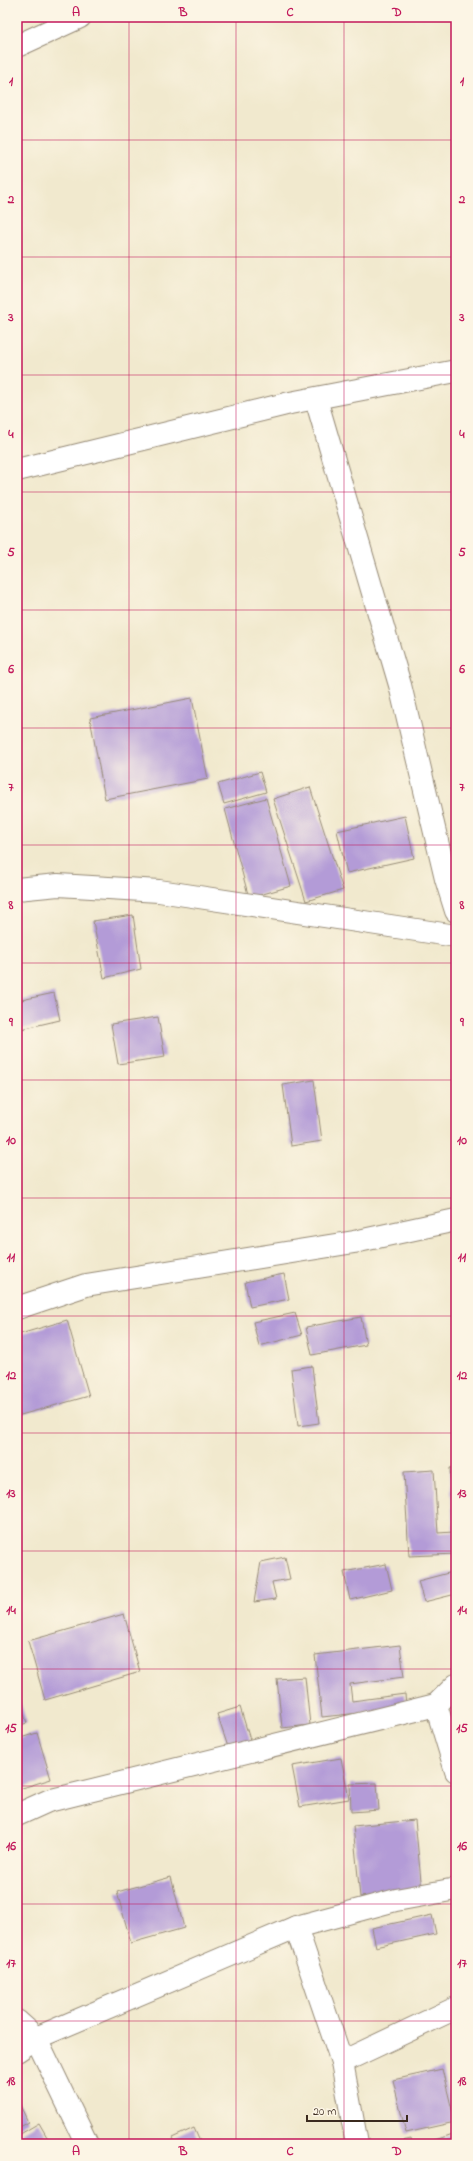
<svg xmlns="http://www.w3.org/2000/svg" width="473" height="2161" font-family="'Indie Flower',sans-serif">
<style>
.building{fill:#b39bd7}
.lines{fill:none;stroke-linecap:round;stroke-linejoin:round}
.street-casing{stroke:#968a76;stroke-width:24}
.street{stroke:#fff;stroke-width:22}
.grid{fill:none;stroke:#c2185b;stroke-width:1;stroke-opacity:0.55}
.neatline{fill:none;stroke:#c2185b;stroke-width:1.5}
.grid-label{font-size:13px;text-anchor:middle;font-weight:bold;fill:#c2185b}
</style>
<rect width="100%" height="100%" fill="#fcf5e5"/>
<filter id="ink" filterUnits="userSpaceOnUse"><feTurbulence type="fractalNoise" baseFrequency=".025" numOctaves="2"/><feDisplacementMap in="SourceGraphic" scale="8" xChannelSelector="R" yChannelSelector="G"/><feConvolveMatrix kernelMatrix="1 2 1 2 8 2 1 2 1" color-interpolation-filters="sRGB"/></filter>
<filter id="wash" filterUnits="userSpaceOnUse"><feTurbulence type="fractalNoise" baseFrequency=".012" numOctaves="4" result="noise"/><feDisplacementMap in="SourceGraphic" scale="16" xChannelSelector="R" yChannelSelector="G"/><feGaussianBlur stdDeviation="0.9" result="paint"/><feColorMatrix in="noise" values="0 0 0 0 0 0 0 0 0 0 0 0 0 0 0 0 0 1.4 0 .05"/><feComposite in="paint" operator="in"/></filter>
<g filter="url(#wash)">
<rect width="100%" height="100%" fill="#f1e9ce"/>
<g id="blocks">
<g class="building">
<polygon points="192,698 208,779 105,799 90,718"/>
<polygon points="260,772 266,792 224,804 218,784"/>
<polygon points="310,787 343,890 306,901 273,799"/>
<polygon points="266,798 291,886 249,898 225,809"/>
<polygon points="405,816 414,858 347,873 337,831"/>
<polygon points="133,915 141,969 104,978 93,921"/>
<polygon points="54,993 60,1020 17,1030 17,1001"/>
<polygon points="158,1017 165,1057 118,1064 111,1024"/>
<polygon points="314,1080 322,1141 291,1146 283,1085"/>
<polygon points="284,1274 289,1299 250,1307 245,1282"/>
<polygon points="295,1313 302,1335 259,1346 253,1322"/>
<polygon points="361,1317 366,1345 312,1355 306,1327"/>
<polygon points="67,1320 89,1396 17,1416 17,1335"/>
<polygon points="312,1366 319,1423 298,1426 291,1369"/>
<polygon points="456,1467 456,1554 409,1556 404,1472 434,1470 438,1533 453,1532 450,1468"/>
<polygon points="285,1557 290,1579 272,1582 276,1599 254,1602 261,1562"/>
<polygon points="386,1564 392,1590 350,1600 344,1572"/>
<polygon points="456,1571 456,1594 424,1602 418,1581"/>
<polygon points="124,1614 140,1672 45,1700 28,1641"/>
<polygon points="400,1645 404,1677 350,1684 352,1701 405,1694 406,1708 322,1717 315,1655"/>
<polygon points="305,1677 310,1725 282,1728 277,1679"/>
<polygon points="17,1693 27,1723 17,1726"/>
<polygon points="240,1707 251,1743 229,1750 217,1714"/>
<polygon points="37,1733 51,1779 19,1789 17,1782 17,1739"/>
<polygon points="341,1758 349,1799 300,1807 292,1766"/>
<polygon points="377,1783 379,1810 351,1812 350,1784"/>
<polygon points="415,1820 422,1891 360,1897 353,1826"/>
<polygon points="171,1877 184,1928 131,1943 117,1892"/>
<polygon points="432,1915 436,1934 376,1947 372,1928"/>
<polygon points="442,2069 455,2122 406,2133 393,2080"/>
<polygon points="17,2099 28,2122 17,2128"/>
<polygon points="39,2123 51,2144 17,2144 17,2136"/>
<polygon points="194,2128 201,2144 175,2144 172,2138"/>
<polygon points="456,2133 456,2144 423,2144"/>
<polygon points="411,2139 412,2144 393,2144 393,2143"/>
</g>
</g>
</g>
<g filter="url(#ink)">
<use href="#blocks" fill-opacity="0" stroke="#968a76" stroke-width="1"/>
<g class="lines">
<defs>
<g id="street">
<polyline points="17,46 80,17"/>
<polyline points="316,399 400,685 446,879 456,911"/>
<polyline points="17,470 290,403 456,371"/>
<polyline points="17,889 58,885 159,891 456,936"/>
<polyline points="17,1308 86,1285 354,1242 456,1220"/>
<polyline points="436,1705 456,1771"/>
<polyline points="17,1815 48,1801 436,1705 456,1685"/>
<polyline points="296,1927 342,2062 357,2144"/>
<polyline points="17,2021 36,2038 87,2144"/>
<polyline points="17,2051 36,2038 296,1927 396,1900 456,1889"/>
<polyline points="342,2062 456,2008"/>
</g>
</defs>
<use href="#street" class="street-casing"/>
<use href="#street" class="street"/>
</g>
</g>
<path class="grid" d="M129 17V2144M236 17V2144M344 17V2144M17 140H456M17 257H456M17 375H456M17 492H456M17 610H456M17 728H456M17 845H456M17 963H456M17 1080H456M17 1198H456M17 1316H456M17 1433H456M17 1551H456M17 1669H456M17 1786H456M17 1904H456M17 2021H456"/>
<rect width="473" height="2161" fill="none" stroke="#fcf5e5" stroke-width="44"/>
<path d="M307 2115v6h100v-6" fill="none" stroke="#3b2a1e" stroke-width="2"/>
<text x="313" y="2115" font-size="12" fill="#3b2a1e" stroke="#fcf5e5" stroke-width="3" paint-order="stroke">20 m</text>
<rect x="22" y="22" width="429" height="2117" class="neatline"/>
<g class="grid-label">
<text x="76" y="16">A</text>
<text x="183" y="16">B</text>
<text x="290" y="16">C</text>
<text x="397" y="16">D</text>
<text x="11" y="85">1</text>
<text x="462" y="85">1</text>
<text x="11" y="203">2</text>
<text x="462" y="203">2</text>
<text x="11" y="321">3</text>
<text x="462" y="321">3</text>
<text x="11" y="438">4</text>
<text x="462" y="438">4</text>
<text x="11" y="556">5</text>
<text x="462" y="556">5</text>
<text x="11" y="673">6</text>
<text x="462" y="673">6</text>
<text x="11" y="791">7</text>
<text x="462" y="791">7</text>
<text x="11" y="909">8</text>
<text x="462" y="909">8</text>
<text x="11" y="1026">9</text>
<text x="462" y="1026">9</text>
<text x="11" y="1144">10</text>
<text x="462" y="1144">10</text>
<text x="11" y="1261">11</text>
<text x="462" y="1261">11</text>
<text x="11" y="1379">12</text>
<text x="462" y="1379">12</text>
<text x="11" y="1497">13</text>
<text x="462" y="1497">13</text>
<text x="11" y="1614">14</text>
<text x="462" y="1614">14</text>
<text x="11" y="1732">15</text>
<text x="462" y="1732">15</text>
<text x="11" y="1850">16</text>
<text x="462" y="1850">16</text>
<text x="11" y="1967">17</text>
<text x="462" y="1967">17</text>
<text x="11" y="2085">18</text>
<text x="462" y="2085">18</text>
<text x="76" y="2155">A</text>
<text x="183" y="2155">B</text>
<text x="290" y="2155">C</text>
<text x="397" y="2155">D</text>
</g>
</svg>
